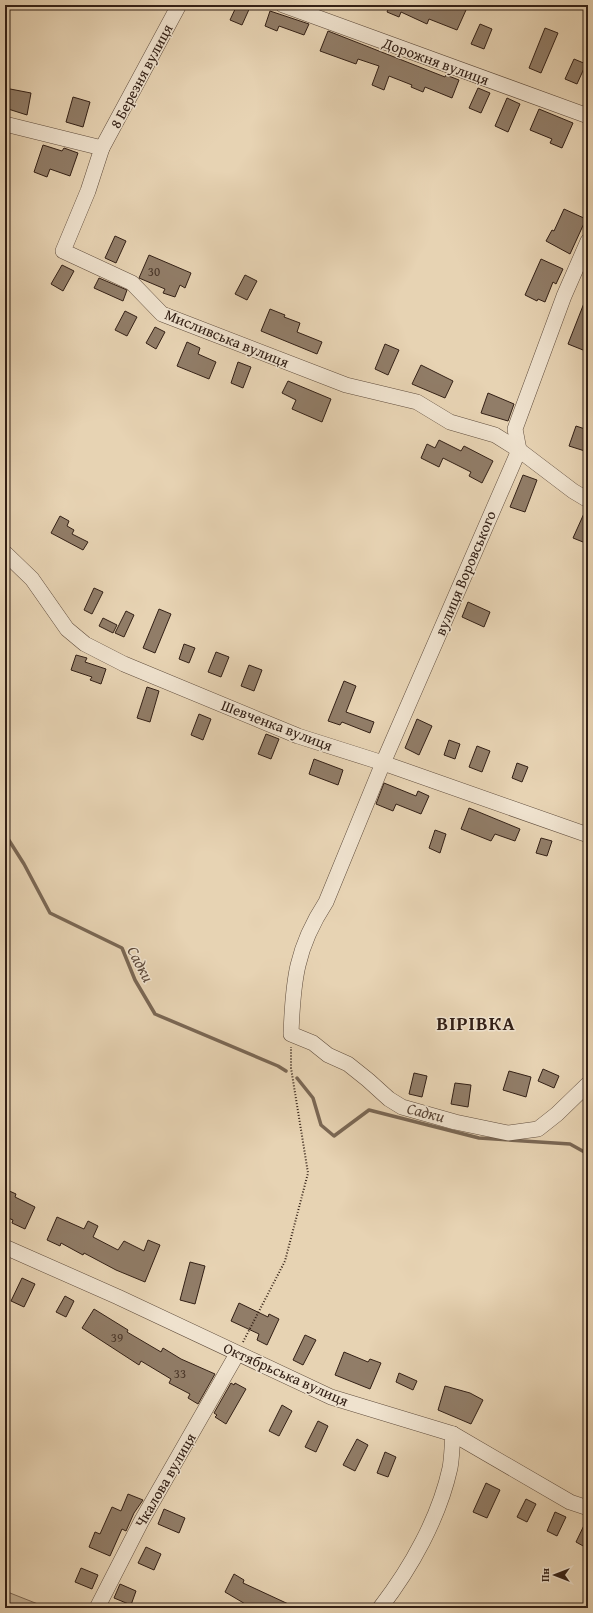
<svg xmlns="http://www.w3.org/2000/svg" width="593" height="1613" font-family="'Gentium Book Plus',serif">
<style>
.green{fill:#c8b598;stroke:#7e6a57}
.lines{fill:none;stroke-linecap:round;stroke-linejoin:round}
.stream{stroke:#7a6754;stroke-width:3.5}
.building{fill:#917d68;stroke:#332016}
.minor-casing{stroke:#604d3d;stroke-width:16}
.path{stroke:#332016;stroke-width:2;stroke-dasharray:1 2;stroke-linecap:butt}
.minor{stroke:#efe2ce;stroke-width:15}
.labels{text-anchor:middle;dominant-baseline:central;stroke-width:3;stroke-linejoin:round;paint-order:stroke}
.number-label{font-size:13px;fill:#4a372a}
.street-label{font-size:15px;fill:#332016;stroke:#efe2ce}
.water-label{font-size:16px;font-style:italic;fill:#5d493a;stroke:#efe2ce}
.district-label{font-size:19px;font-weight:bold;letter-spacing:1px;fill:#332016;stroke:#efe2ce}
</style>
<rect width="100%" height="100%" fill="#e7d3b3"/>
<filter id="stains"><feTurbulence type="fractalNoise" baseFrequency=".005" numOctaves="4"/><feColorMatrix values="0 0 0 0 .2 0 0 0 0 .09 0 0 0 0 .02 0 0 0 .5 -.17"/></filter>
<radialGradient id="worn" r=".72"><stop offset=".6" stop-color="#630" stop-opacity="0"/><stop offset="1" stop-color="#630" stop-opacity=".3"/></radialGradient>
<polygon class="green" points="5,1591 48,1608 5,1608"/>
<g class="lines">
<g class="stream">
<polyline points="5,834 24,864 50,913 122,948 135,980 155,1014 278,1066 286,1071"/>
<polyline points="297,1078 313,1098 321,1125 334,1136 369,1110 479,1138 570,1144 588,1154"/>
</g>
</g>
<g class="building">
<polygon points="237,5 251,5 242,25 230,20"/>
<polygon points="384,5 454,5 466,10 457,30 429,19 427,24 401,12 399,17 387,12 389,7"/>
<polygon points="270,11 309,24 304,35 279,26 277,31 265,26"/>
<polygon points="480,24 492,29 484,49 471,44"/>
<polygon points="545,28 558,33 541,73 529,68"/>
<polygon points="328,31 445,77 446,75 459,80 452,98 425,87 423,92 411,87 412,85 389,76 384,90 372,85 379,66 358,59 356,64 320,51"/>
<polygon points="574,59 586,64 577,84 565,79"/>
<polygon points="5,88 31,93 27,115 5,108"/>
<polygon points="478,88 490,93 481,113 469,108"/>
<polygon points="73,97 90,102 83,127 66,122"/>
<polygon points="507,98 520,104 508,132 495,126"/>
<polygon points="539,109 573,123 562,148 550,143 552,139 530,130"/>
<polygon points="43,145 62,151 64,148 78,153 70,176 50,169 47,177 34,172"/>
<polygon points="564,209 586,219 570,254 546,241 552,230 554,231"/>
<polygon points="115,236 126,241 116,263 105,258"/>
<polygon points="149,255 191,273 185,288 180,285 175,297 163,293 165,289 139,278"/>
<polygon points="541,259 563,269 556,284 553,282 545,302 538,299 537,301 525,295"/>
<polygon points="62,265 74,271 63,291 51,284"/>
<polygon points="245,275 257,281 247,300 235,294"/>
<polygon points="99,278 127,290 123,301 94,288"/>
<polygon points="588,293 588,352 568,344"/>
<polygon points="270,309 285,315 284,317 300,323 297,332 322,342 317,354 261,331"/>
<polygon points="125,311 137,317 127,336 115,330"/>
<polygon points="155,327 165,332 156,349 146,343"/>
<polygon points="187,342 200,348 198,354 216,362 209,379 177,366"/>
<polygon points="385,344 399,350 388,375 375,369"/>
<polygon points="238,362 251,367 243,388 231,383"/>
<polygon points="421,365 453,381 445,398 412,384"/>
<polygon points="288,381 331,399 322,422 292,409 296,400 282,393"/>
<polygon points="488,393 514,404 508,421 481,413"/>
<polygon points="576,426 588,430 588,452 569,446"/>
<polygon points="439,440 461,451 464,446 493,461 482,483 469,476 471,472 443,458 439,467 421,458 427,444 435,448"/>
<polygon points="523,475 537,480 525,512 510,507"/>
<polygon points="586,509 588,509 588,544 573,538"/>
<polygon points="60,516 69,521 67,526 74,530 72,534 88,542 83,550 51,533"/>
<polygon points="94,588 103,592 92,614 84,610"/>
<polygon points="468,602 490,612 484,627 462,617"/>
<polygon points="159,609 171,614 155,653 143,648"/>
<polygon points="126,611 134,615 124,637 115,633"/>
<polygon points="103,618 117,625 113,633 99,626"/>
<polygon points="184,644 195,648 189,663 179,659"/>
<polygon points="216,652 229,657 221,677 208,672"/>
<polygon points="76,655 87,658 85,662 106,669 101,684 90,680 92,677 71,670"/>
<polygon points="249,665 262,670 254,691 241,686"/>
<polygon points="344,681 356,686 346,712 374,722 370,733 342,722 340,725 328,721"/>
<polygon points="147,687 159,691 150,722 137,718"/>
<polygon points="199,714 211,719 203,740 191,735"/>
<polygon points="417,719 432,726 419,755 405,748"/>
<polygon points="266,734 279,739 271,759 258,754"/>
<polygon points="449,740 460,744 455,759 444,755"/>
<polygon points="477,746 490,751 482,772 469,767"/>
<polygon points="314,759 343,770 338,785 309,774"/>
<polygon points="517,763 528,767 522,782 512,778"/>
<polygon points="384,783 416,796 418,791 429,796 421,814 396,804 393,811 376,804"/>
<polygon points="469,808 520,829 515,841 495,834 491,841 461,829"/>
<polygon points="435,830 446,834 440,853 429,848"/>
<polygon points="541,838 552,841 547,856 536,853"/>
<polygon points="543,1069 559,1076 554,1088 538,1081"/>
<polygon points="509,1071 531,1077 526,1097 503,1090"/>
<polygon points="414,1073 427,1076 422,1097 409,1094"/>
<polygon points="455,1083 471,1085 468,1107 451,1104"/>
<polygon points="5,1189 16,1194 15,1197 35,1207 25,1229 12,1223 13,1220 6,1217 5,1218"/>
<polygon points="57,1217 84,1229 88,1221 98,1226 93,1237 118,1250 124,1241 144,1251 148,1240 160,1245 145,1282 116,1270 84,1253 83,1255 61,1243 60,1246 47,1240"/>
<polygon points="190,1262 205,1266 195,1304 180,1300"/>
<polygon points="22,1278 35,1284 24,1307 11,1301"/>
<polygon points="65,1296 74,1301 66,1317 56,1312"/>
<polygon points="239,1303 268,1317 269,1314 279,1319 267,1345 257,1340 259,1334 231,1321"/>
<polygon points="94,1309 128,1330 127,1332 161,1352 163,1348 181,1359 215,1374 198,1404 188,1398 190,1394 169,1383 171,1379 141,1361 139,1365 82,1328"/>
<polygon points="305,1335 316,1340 303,1365 293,1360"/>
<polygon points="344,1352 368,1362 370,1359 381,1363 370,1389 335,1375"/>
<polygon points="399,1373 417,1381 413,1390 396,1382"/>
<polygon points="231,1383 234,1385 235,1383 246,1389 226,1424 215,1417 217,1415 214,1413"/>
<polygon points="445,1386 470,1393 483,1400 471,1424 438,1410"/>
<polygon points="282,1405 292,1411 279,1436 269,1431"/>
<polygon points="318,1421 328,1426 316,1452 305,1447"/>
<polygon points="357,1439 368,1445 355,1471 343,1465"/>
<polygon points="385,1452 396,1457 388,1477 377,1473"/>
<polygon points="486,1483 500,1490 487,1518 473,1512"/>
<polygon points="128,1494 143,1500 134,1513 126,1531 122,1529 110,1556 89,1547 95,1532 100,1534 112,1507 121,1511"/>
<polygon points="526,1499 536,1504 527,1522 517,1517"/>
<polygon points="164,1509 185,1518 179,1533 158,1524"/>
<polygon points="555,1512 566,1517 557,1536 547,1531"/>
<polygon points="588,1517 588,1542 585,1547 576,1542"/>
<polygon points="146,1547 161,1554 154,1570 138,1563"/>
<polygon points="81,1568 98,1575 92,1589 75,1582"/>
<polygon points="234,1574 244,1580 243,1583 297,1608 255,1608 247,1605 225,1592"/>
<polygon points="120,1584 136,1591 131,1605 114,1598"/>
</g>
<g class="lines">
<defs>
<g id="minor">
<polyline points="283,5 588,116"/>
<polyline points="5,124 102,148 88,191 63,251 132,283 162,314 346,385 417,402 450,422 495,435 519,450 573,491 588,500"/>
<polyline points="102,148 179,5"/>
<path d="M588 241 564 296 515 429 519 450 383 763 326 902C296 948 293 981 291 1034L313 1043 328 1055 348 1064 368 1080 389 1099 402 1107 455 1122 508 1133 538 1129 557 1114 588 1084"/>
<polyline points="5,553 32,579 67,629 85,644 124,664 298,736 383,763 588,835"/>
<polyline points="5,1247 118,1297 331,1397 453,1434 570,1502 588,1508"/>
<polyline points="97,1608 142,1520 237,1354"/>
<path d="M380 1608C411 1568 439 1518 450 1468 452 1457 452 1445 453 1434"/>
</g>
</defs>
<use href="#minor" class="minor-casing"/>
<polyline class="path" points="243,1342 285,1261 308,1173 291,1068 291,1047"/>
<use href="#minor" class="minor"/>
</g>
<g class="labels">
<g class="number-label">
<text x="154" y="271">30</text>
<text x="117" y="1337">39</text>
<text x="180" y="1373">33</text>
</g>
<g class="street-label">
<text transform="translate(436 61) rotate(20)">Дорожня вулиця</text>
<text transform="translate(141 76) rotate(-62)">8 Березня вулиця</text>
<text transform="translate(227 338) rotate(22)">Мисливська вулиця</text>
<text transform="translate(465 573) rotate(-67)">вулиця Воровського</text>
<text transform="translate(277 725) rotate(21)">Шевченка вулиця</text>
<text transform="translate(286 1374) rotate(24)">Октябрьська вулиця</text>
<text transform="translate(165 1480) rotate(-60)">Чкалова вулиця</text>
</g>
<g class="water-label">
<text transform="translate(141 964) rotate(62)">Садки</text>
<text transform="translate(426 1112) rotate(14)">Садки</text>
</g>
<g class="district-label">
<text x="476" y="1023">ВІРІВКА</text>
</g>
</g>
<rect width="593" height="1613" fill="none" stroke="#e7d3b3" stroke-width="20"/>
<rect x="6" y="6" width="581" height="1601" fill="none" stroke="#332016" stroke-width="2"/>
<rect x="10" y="10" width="573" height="1593" fill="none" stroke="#332016"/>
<g transform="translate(555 1575) rotate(270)" stroke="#efe2ce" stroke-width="3" paint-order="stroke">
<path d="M0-3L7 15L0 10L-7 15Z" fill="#332016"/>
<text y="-6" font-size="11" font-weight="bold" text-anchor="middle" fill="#332016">Пн</text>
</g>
<rect width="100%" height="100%" filter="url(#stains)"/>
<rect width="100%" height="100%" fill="url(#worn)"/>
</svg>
